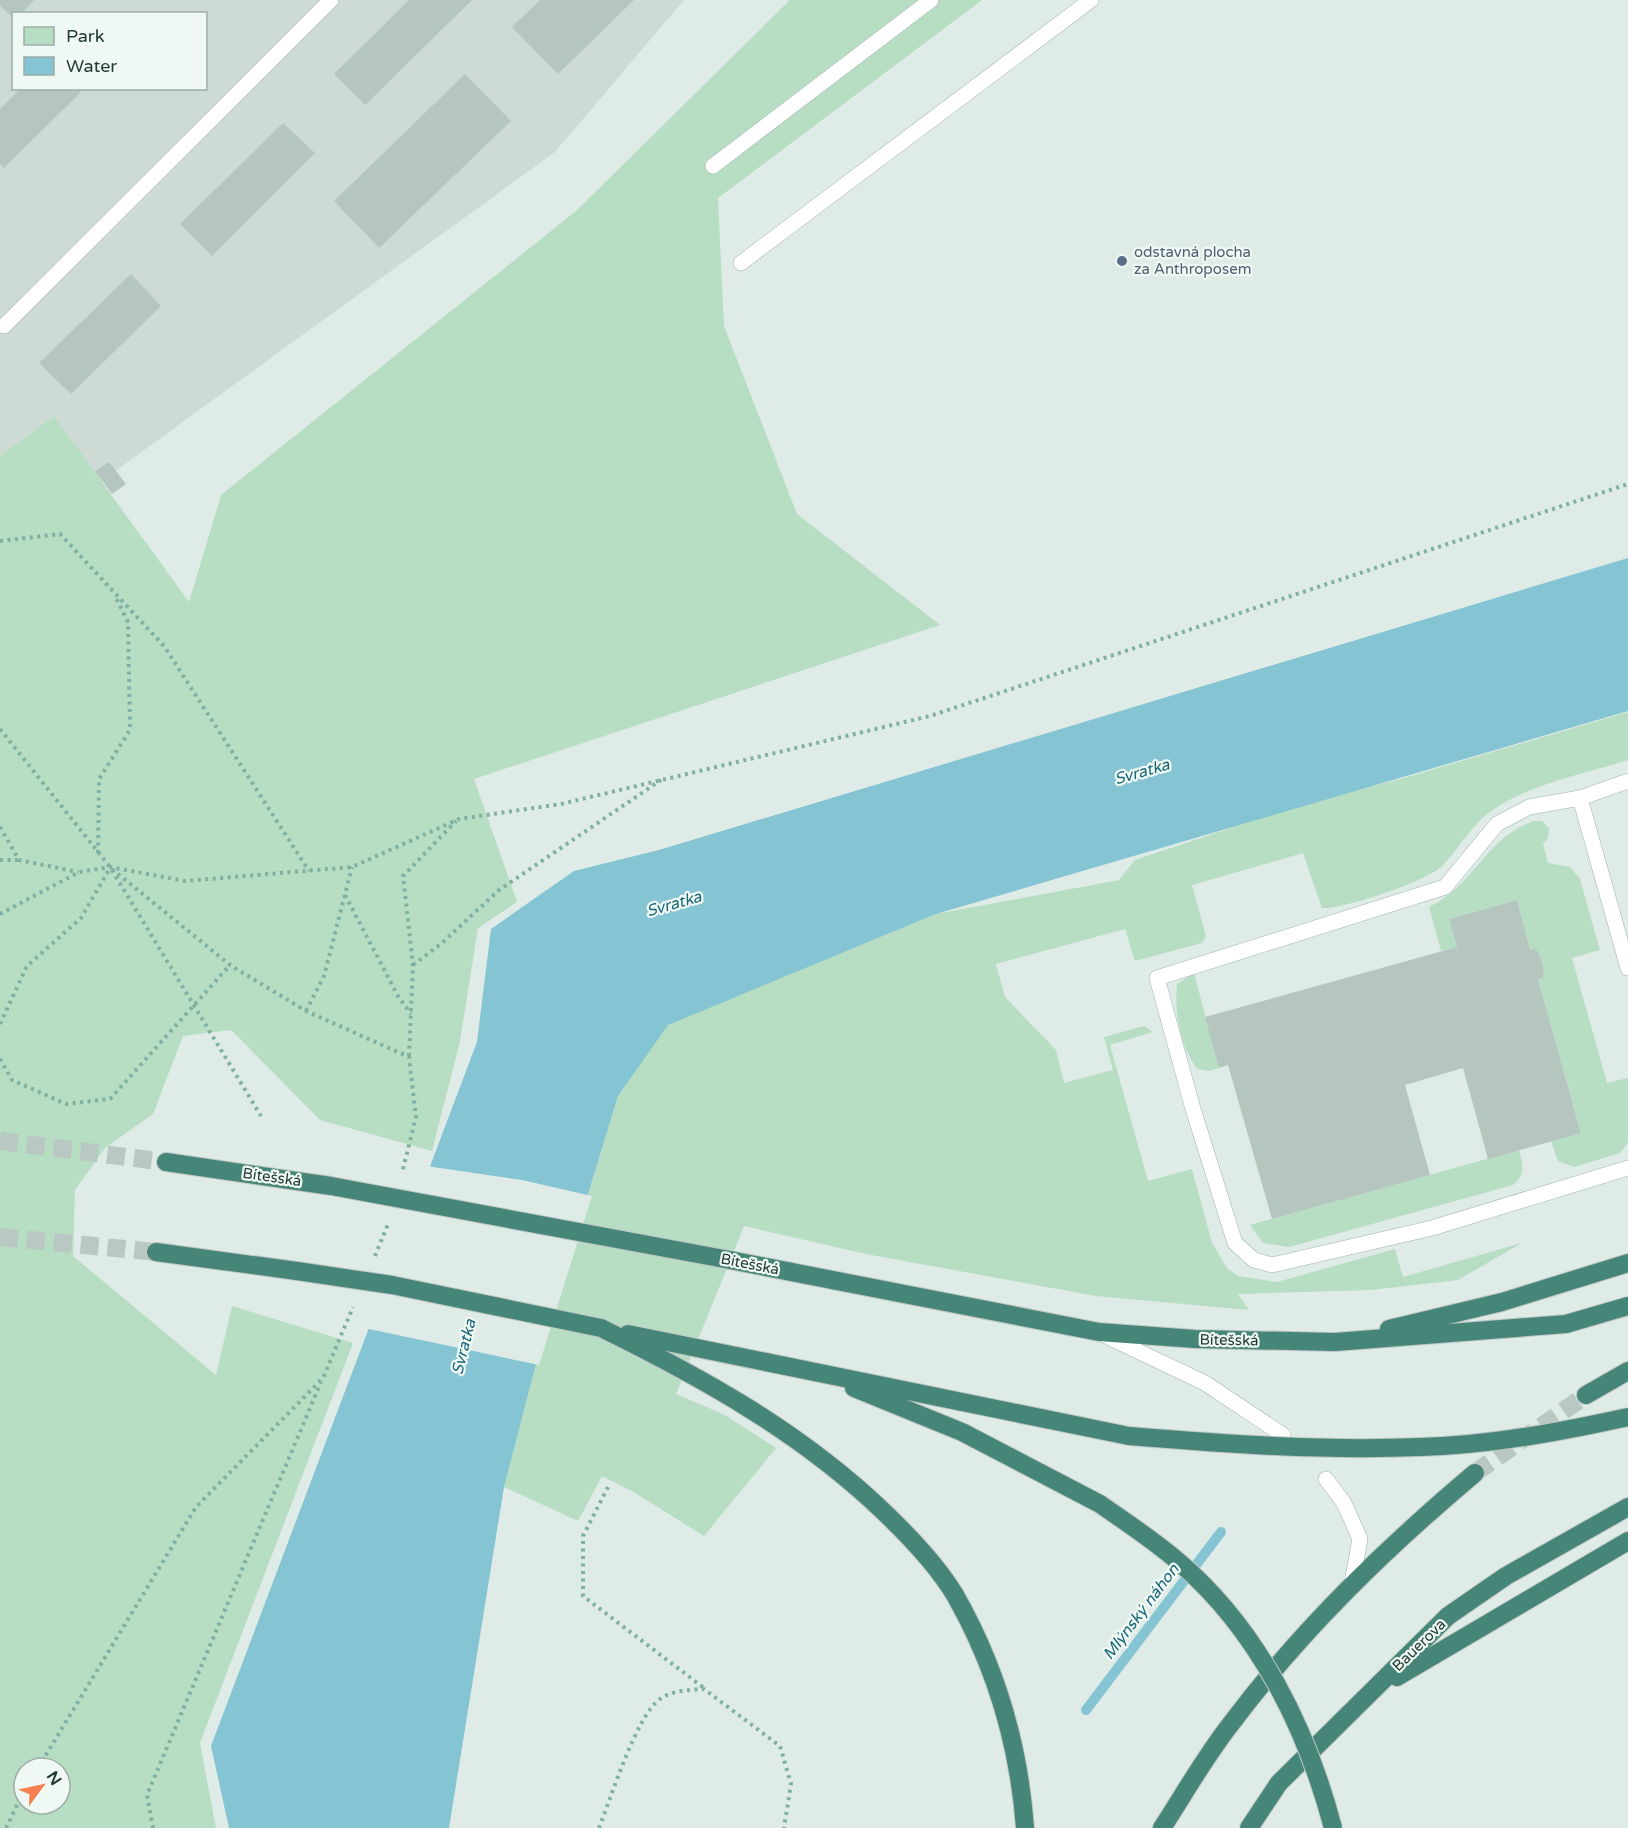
<svg xmlns="http://www.w3.org/2000/svg" width="1628" height="1828" font-family="'Varela Round',sans-serif">
<style>
.built{fill:#cedbd5;fill-rule:evenodd}
.green{fill:#b7ddc3;fill-rule:evenodd}
.water{fill:#85c4d3}
.pier{fill:#dfebe6}
.lines{fill:none;stroke-linecap:round;stroke-linejoin:round}
.stream{stroke:#85c4d3;stroke-width:10}
.building{fill:#b5c6bf}
.trunk-tunnel{stroke:#b9c8c3;stroke-width:18;stroke-dasharray:18 9;stroke-linecap:butt}
.service-casing{stroke:#a2b3ad;stroke-width:16}
.trunk-casing{stroke:#c1c8c6;stroke-width:20}
.path{stroke:#7fb0a2;stroke-width:4;stroke-dasharray:3 4.5;stroke-linecap:butt}
.service{stroke:#fff;stroke-width:15}
.trunk{stroke:#468679;stroke-width:18}
.trunk-bridge-casing{stroke:#c1c8c6;stroke-width:20;stroke-linecap:butt}
.trunk-bridge{stroke:#468679;stroke-width:18}
.service-dot{fill:#5c6f8a;stroke:#f0f8f4;stroke-width:2}
.labels{text-anchor:middle;dominant-baseline:central;stroke-width:4.5;stroke-linejoin:round;paint-order:stroke}
.service-label{font-size:15px;fill:#4e5e75;stroke:#f0f8f4;text-anchor:start}
.street-label{font-size:15px;fill:#203c35;stroke:#f0f8f4}
.water-label{font-size:16px;font-style:italic;fill:#186679;stroke:#f0f8f4}
</style>
<rect width="100%" height="100%" fill="#dfebe6"/>
<path class="built" d="M0 0H684L555 152 100 482 54 416 0 456ZM14 14H206V88H14Z"/>
<g class="green">
<path d="M790 0H982L718 198 724 326 797 514 940 625 474 779 517 902 478 928 460 1041 432 1151 320 1120 231 1030 183 1036 153 1114 105 1148 75 1190 73 1256 216 1375 232 1306 353 1343 200 1743 216 1828H0V456L54 416 189 602 221 495 576 211ZM24 1768H60V1804H24Z"/>
<path d="M1628 712V760C1584 774 1533 783 1494 809 1472 823 1460 848 1442 866 1428 881 1341 910 1322 908L1303 853 1192 885 1206 936 1202 943 1135 961 1125 929 996 964 1005 997 1056 1050 1064 1083 1113 1070 1104 1037 1144 1026 1153 1032 1110 1045 1148 1181 1192 1169 1212 1243 1227 1268 1238 1276 1277 1282 1395 1249 1403 1277 1522 1243 1458 1280 1371 1290 1238 1294 1249 1310 1096 1296 866 1254 744 1226 676 1394 725 1415 776 1448 704 1536 632 1491 602 1476 578 1521 504 1487 536 1364 618 1096 668 1024 936 914 1119 880 1135 860 1297 806 1404 778Z"/>
<path d="M1533 821H1542L1549 828 1548 838 1543 844 1548 863 1570 867 1580 879 1600 950 1572 958 1607 1083 1628 1078V1142L1620 1153 1574 1167 1558 1161 1551 1141 1581 1132 1538 979 1544 977 1543 964 1536 948 1530 950 1517 900 1449 919 1457 947 1441 951 1429 907C1476 884 1483 840 1533 821Z"/>
<path d="M1194 973 1219 1068 1209 1071 1197 1069C1180 1045 1174 1012 1177 984Z"/>
<path d="M1519 1150C1523 1165 1526 1174 1513 1185L1289 1247 1263 1243 1250 1225Z"/>
</g>
<polygon class="water" points="1628,558 1628,711 936,914 668,1025 618,1096 536,1364 504,1487 449,1828 229,1828 211,1746 477,1042 491,929 574,871 659,850"/>
<polygon class="pier" points="426,1166 522,1180 592,1196 539,1365 364,1328"/>
<g class="lines">
<polyline class="stream" points="1086,1710 1221,1532"/>
</g>
<g class="building">
<polygon points="0,0 34,0 21,14 14,14 14,18 0,6"/>
<polygon points="409,0 472,0 365,105 334,74"/>
<polygon points="540,0 634,0 558,74 512,27"/>
<polygon points="465,74 511,121 379,248 334,201"/>
<polygon points="21,88 77,88 81,92 4,168 0,164 0,109"/>
<polygon points="283,123 315,153 212,256 180,224"/>
<polygon points="131,274 161,306 71,394 39,363"/>
<polygon points="109,462 126,484 112,494 95,471"/>
<polygon points="1517,900 1530,950 1536,948 1543,964 1544,977 1538,979 1581,1133 1488,1159 1463,1068 1405,1085 1430,1175 1272,1219 1228,1065 1219,1068 1205,1017 1457,947 1449,919"/>
</g>
<g class="lines">
<g class="trunk-tunnel">
<polyline points="0,1141 166,1162"/>
<polyline points="0,1237 156,1252"/>
<polyline points="1475,1473 1586,1395"/>
</g>
<defs>
<g id="service">
<polyline points="713,166 931,0"/>
<polyline points="741,263 1091,0"/>
<polyline points="4,326 331,0"/>
<polyline points="1628,781 1580,798 1628,968"/>
<polyline points="1580,798 1529,807 1497,824 1445,887 1157,978 1193,1109 1235,1243 1254,1260 1272,1265 1432,1228 1628,1168"/>
<polyline points="1102,1334 1205,1383 1283,1435"/>
<polyline points="1326,1479 1344,1503 1360,1539 1352,1583"/>
</g>
<g id="trunk">
<polyline points="166,1162 331,1186"/>
<polyline points="156,1252 297,1271"/>
<polyline points="730,1260 1099,1332 1195,1339 1335,1342 1566,1324 1628,1306"/>
<path d="M601 1328C703 1378 802 1433 885 1513 910 1537 937 1565 955 1595 996 1667 1019 1746 1025 1828"/>
<polyline points="1389,1329 1502,1302 1628,1263"/>
<polyline points="628,1334 1129,1436"/>
<polyline points="854,1388 962,1432 1100,1504"/>
<polyline points="1586,1395 1628,1371"/>
<polyline points="1397,1677 1628,1541"/>
<path d="M1162 1828C1184 1794 1205 1757 1230 1725 1301 1630 1385 1549 1475 1473"/>
<polyline points="1249,1828 1279,1783 1448,1616 1506,1576 1628,1507"/>
</g>
</defs>
<use href="#service" class="service-casing"/>
<use href="#trunk" class="trunk-casing"/>
<g class="path">
<polyline points="0,541 60,534 164,646 309,871"/>
<polyline points="0,729 110,867 261,1116"/>
<polyline points="0,827 19,860 78,872"/>
<polyline points="98,853 99,779 130,730 128,622 115,596"/>
<polyline points="0,860 19,860"/>
<polyline points="112,869 230,965 306,1011 409,1057 416,1117 402,1173"/>
<polyline points="345,895 398,996 411,1014"/>
<polyline points="0,914 79,872 110,867 185,881 352,867 459,819 561,804 930,716 1628,484"/>
<polyline points="413,965 442,943 499,890 661,780"/>
<polyline points="306,1011 324,976 352,867"/>
<polyline points="0,1024 27,966 81,918 110,868"/>
<polyline points="409,1056 413,965 403,876 456,821"/>
<polyline points="0,1059 12,1080 66,1104 110,1099 230,965"/>
<polyline points="375,1256 388,1224"/>
<polyline points="608,1487 583,1536 583,1596 704,1688"/>
<polyline points="38,1768 196,1507 323,1378 353,1307"/>
<polyline points="6,1828 24,1791"/>
<polyline points="153,1828 147,1795 321,1382"/>
<path d="M599 1828C611 1798 636 1716 660 1699 672 1690 690 1690 704 1689L780 1746 791 1784 784 1828"/>
</g>
<use href="#service" class="service"/>
<use href="#trunk" class="trunk"/>
<defs>
<g id="trunk-bridge">
<polyline points="331,1186 730,1260"/>
<polyline points="297,1271 392,1285 601,1328"/>
<path d="M1129 1436C1226 1444 1323 1451 1420 1447 1490 1445 1560 1432 1628 1417"/>
<path d="M1100 1504C1127 1523 1155 1541 1180 1563 1259 1631 1307 1729 1333 1828"/>
</g>
</defs>
<use href="#trunk-bridge" class="trunk-bridge-casing"/>
<use href="#trunk-bridge" class="trunk-bridge"/>
</g>
<circle class="service-dot" cx="1122" cy="261" r="6"/>
<g class="labels">
<g class="service-label">
<text x="1134" y="252">odstavná plocha<tspan x="1134" dy="17">za Anthroposem</tspan></text>
</g>
<g class="street-label">
<text transform="translate(272 1177) rotate(8)">Bítešská</text>
<text transform="translate(750 1264) rotate(11)">Bítešská</text>
<text transform="translate(1229 1340) rotate(1)">Bítešská</text>
<text transform="translate(1419 1645) rotate(-44)">Bauerova</text>
</g>
<g class="water-label">
<text transform="translate(1142 772) rotate(-16)">Svratka</text>
<text transform="translate(674 904) rotate(-16)">Svratka</text>
<text transform="translate(464 1347) rotate(-76)">Svratka</text>
<text transform="translate(1141 1612) rotate(-53)">Mlýnský náhon</text>
</g>
</g>
<rect x="12" y="12" width="195" height="78" fill="#f0f8f4" stroke="#9dada8" stroke-width="1.5"/>
<rect x="24" y="27" width="30" height="18" fill="#b7ddc3" stroke="#9dada8" stroke-width="1.5"/>
<text x="66" y="42" font-size="18" fill="#203c35">Park</text>
<rect x="24" y="57" width="30" height="18" fill="#85c4d3" stroke="#9dada8" stroke-width="1.5"/>
<text x="66" y="72" font-size="18" fill="#203c35">Water</text>
<g transform="translate(42 1786) rotate(57)"><circle r="28" fill="#f0f8f4" stroke="#9dada8" stroke-width="1.5"/>
<path d="M0-4.5L10 22L0 15L-10 22Z" fill="#f78052"/>
<text y="-9" font-size="16" font-weight="bold" text-anchor="middle" fill="#203c35">N</text>
</g>
</svg>
